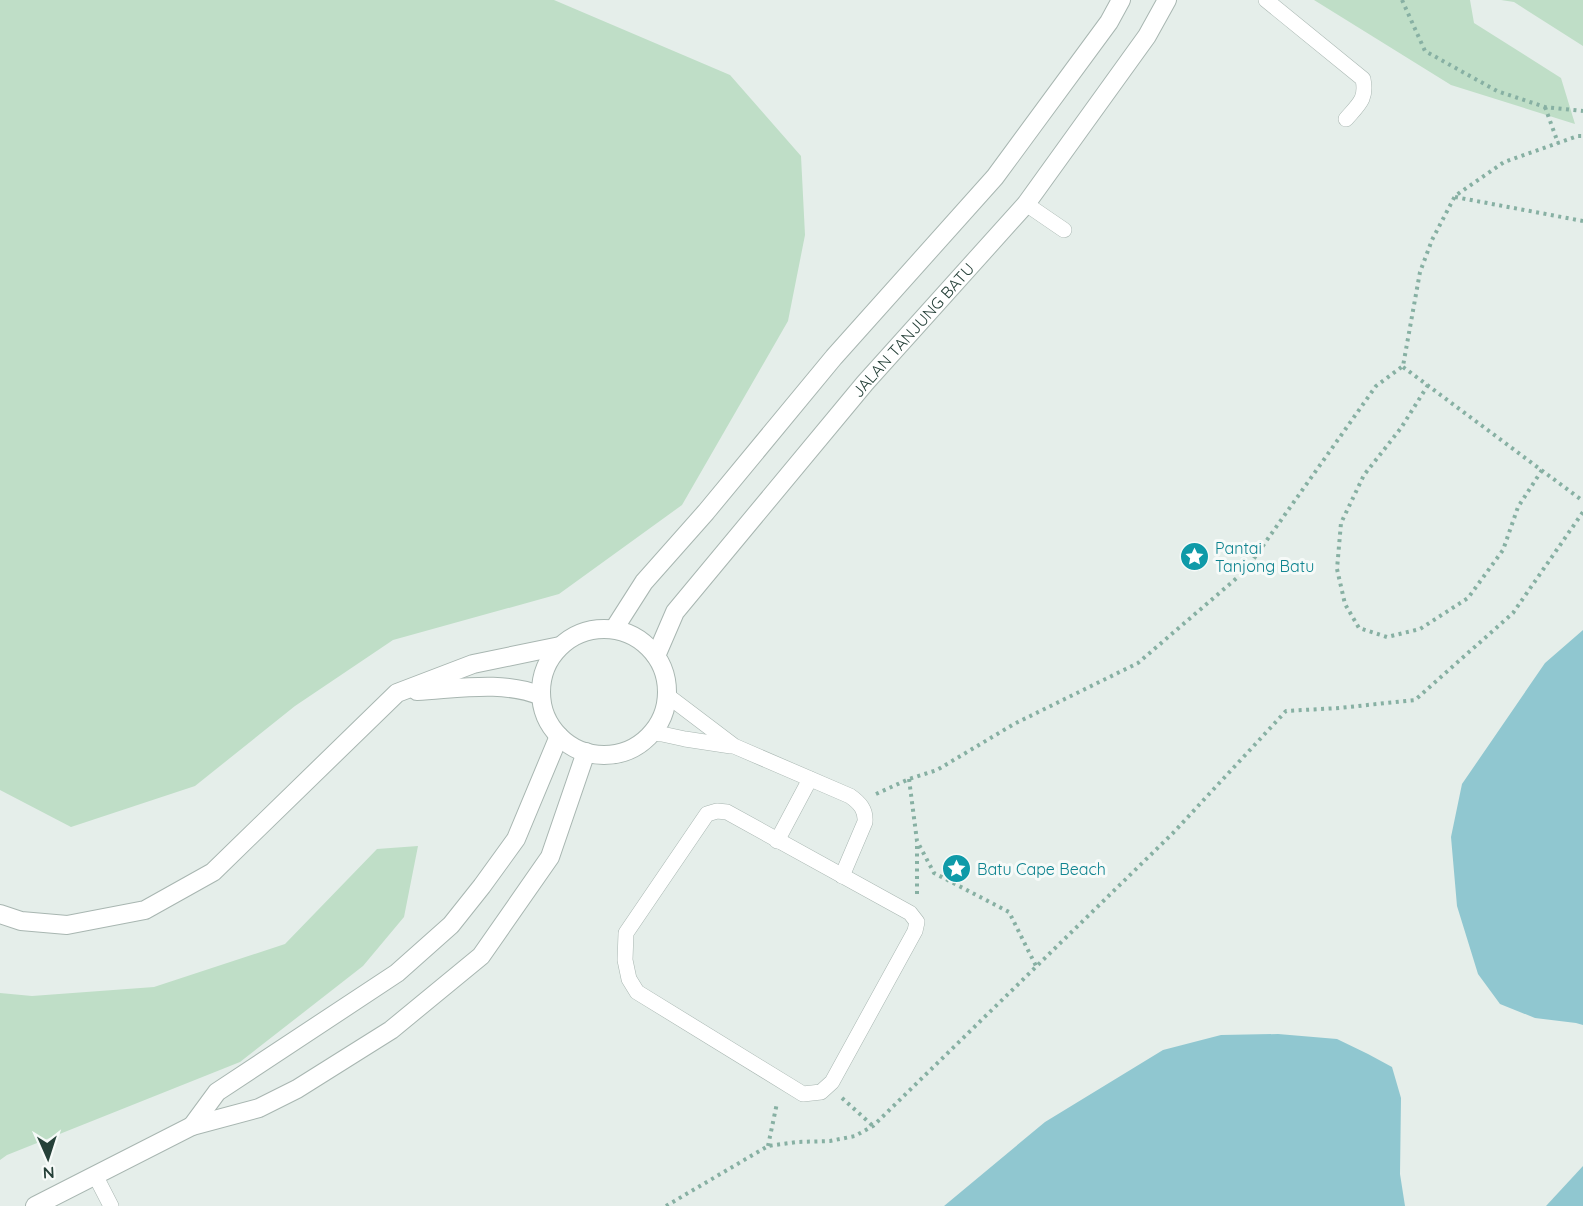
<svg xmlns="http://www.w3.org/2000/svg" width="1583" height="1206" font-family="Quicksand,sans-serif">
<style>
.green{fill:#bfdec7}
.water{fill:#90c7d0}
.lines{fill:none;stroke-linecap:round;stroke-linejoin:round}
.service-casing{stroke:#a8b6b1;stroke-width:16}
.minor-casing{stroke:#a8b6b1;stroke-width:20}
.tertiary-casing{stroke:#a8b6b1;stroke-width:20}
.path{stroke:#87b0a3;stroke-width:4;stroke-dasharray:3 4.5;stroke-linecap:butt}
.service{stroke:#fff;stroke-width:15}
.minor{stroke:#fff;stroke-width:18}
.tertiary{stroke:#fff;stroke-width:18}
.labels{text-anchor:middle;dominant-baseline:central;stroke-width:6;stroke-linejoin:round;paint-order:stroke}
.street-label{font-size:16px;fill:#254038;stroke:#f6faf8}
.culture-label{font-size:16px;fill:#0d838f;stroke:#f6faf8;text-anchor:start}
</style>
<rect width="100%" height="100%" fill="#e5eeea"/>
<g class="green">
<polygon points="0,0 554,0 730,75 801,156 805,235 788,321 682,505 559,594 393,640 295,706 195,786 71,827 0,790"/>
<polygon points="1314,0 1470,0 1474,23 1561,78 1575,124 1451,85"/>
<polygon points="1501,0 1583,0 1583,46 1514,2"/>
<polygon points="418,846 404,917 363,966 240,1062 7,1155 0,1160 0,993 32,996 154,987 285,944 377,849"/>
</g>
<g class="water">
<polygon points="1583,630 1583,1025 1576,1023 1535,1018 1500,1004 1478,974 1457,906 1451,837 1462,784 1545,663"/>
<polygon points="1278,1034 1337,1039 1368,1054 1392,1067 1401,1098 1400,1174 1405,1206 944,1206 1045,1122 1163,1050 1221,1035"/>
<polygon points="1583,1166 1583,1206 1546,1206"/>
</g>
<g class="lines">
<defs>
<g id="service">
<path d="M1266 0 1363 79C1367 99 1359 104 1346 119"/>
<polyline points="1026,204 1064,230"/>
<path d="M668 696 734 746 850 796C860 803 866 810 865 822L842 876"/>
<polyline points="652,733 662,734 685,739 731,746"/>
<polygon points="717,811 727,812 910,913 917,922 915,931 832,1082 821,1092 803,1094 637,992 629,979 625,960 626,933 707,814"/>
<polyline points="777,841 810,779"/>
<polyline points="95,1175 111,1206"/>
</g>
<g id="minor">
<path d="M417 691C457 689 503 680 541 696"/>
<polyline points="0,914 21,921 67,925 145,910 213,872 397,693 473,664 560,646"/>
</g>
<g id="tertiary">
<circle cx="604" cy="692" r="63"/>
<polyline points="614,629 644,582 706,512 834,357 995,177 1109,22 1121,0"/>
<path id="s1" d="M656 656 675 612 865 383 1026 204 1147 36 1167 0"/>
<polyline points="192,1126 217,1092 397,973 451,925 482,886 516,839 559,736"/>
<polyline points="35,1206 192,1126 259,1108 297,1089 391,1030 481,956 550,857 586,752"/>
</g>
</defs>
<use href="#service" class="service-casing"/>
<use href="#minor" class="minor-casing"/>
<use href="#tertiary" class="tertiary-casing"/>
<g class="path">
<polyline points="1402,0 1425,51 1497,91 1545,107 1583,111"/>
<polyline points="1545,107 1558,143"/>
<polyline points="1455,197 1583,221"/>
<polyline points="1403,367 1583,501"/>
<polyline points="1428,385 1401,428 1364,475 1341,523 1337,569 1345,604 1359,628 1387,637 1420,629 1468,598 1503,550 1518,507 1542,470"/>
<polyline points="909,779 917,841 934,873 1009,912 1036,966"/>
<polyline points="876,794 909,779 937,770 1014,724 1138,663 1245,571 1376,386 1403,366 1420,272 1432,240 1455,196 1504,162 1578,136 1583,136"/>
<polyline points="917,894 917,842"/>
<polyline points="842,1098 873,1126"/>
<polyline points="768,1146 777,1103"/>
<polyline points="666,1206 768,1146 797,1142 830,1141 855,1136 873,1126 1173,833 1286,711 1339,708 1415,700 1513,613 1583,512"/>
</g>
<use href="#service" class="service"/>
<use href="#minor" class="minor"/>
<use href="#tertiary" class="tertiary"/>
</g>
<defs>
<symbol id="sight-disc" viewBox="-11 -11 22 22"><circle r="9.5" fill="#0f9aa8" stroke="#f6faf8"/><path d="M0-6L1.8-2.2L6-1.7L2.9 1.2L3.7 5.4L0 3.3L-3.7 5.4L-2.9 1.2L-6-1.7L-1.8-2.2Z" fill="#fff"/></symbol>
</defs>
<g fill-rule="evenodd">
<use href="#sight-disc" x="1178" y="540" width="33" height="33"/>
<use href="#sight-disc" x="940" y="852" width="33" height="33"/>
</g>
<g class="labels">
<g class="street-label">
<text stroke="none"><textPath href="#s1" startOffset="417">JALAN TANJUNG BATU</textPath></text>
</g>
<g class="culture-label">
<text x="1215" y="548">Pantai<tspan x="1215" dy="18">Tanjong Batu</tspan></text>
<text x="977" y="869">Batu Cape Beach</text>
</g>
</g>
<g transform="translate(48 1158) rotate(177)" stroke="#f6faf8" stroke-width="4.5" paint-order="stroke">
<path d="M0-4.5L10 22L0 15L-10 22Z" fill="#254038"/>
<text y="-9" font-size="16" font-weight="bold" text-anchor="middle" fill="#254038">N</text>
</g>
</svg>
